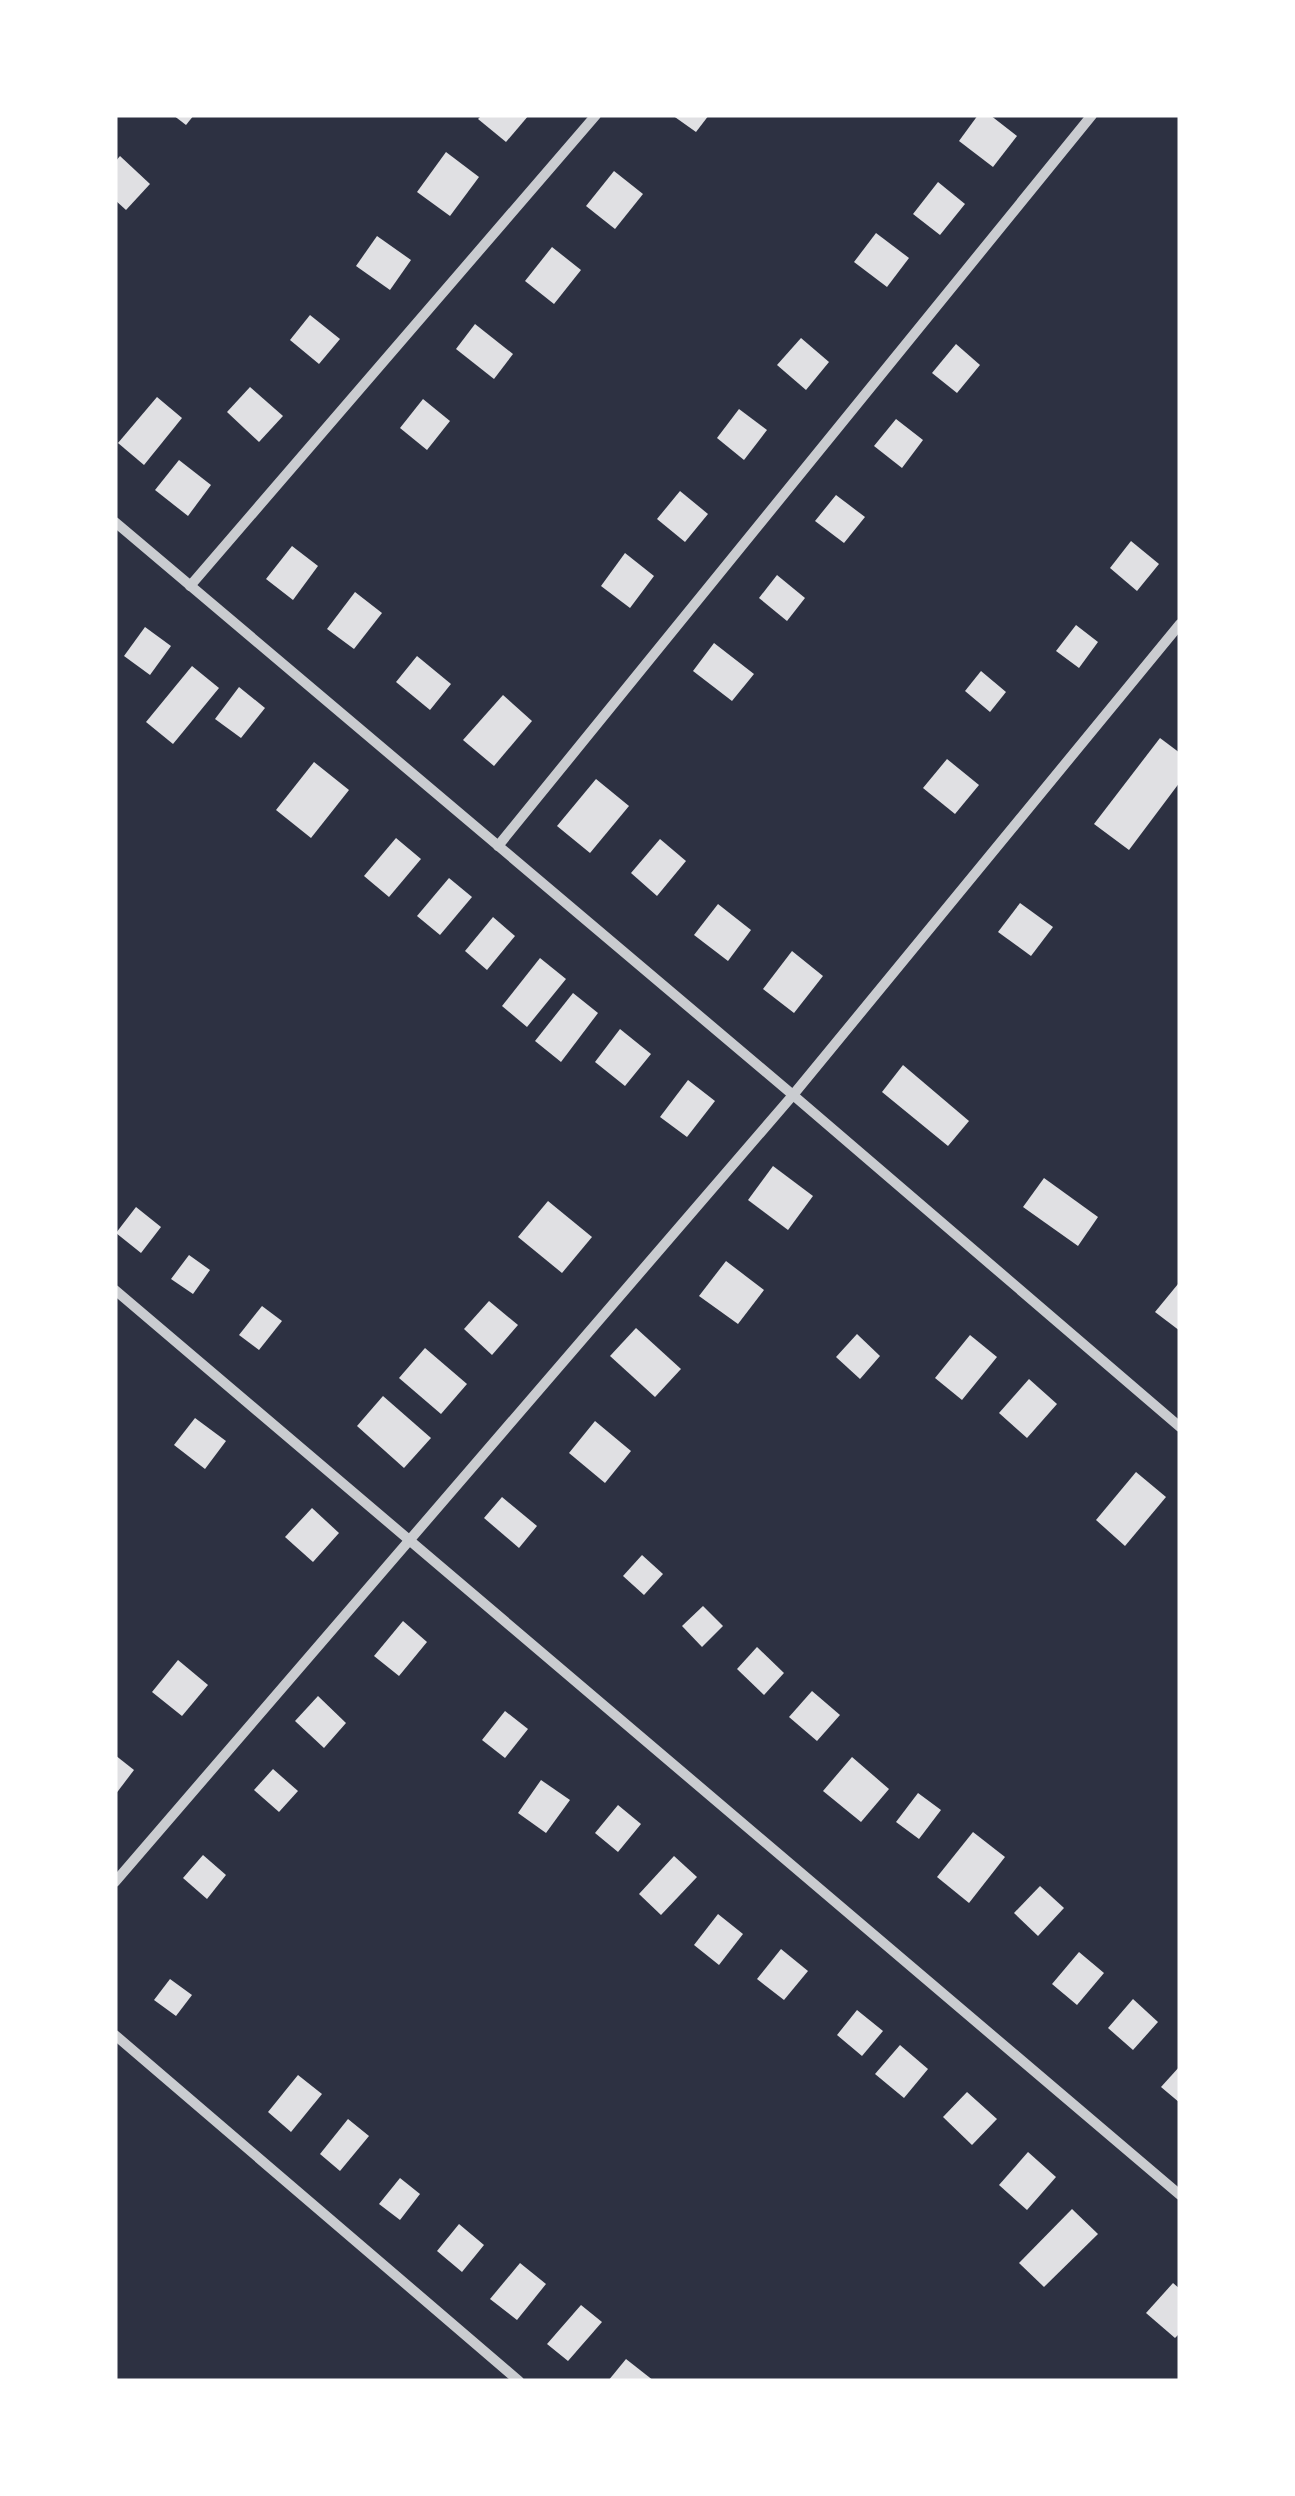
<svg xmlns="http://www.w3.org/2000/svg" width="1295" height="2496" font-family="Barlow,sans-serif">
<style>
.building{fill:#e0e0e3}
.lines{fill:none;stroke-linecap:round;stroke-linejoin:round}
.minor{stroke:#caccd0;stroke-width:10}
</style>
<rect width="100%" height="100%" fill="#2d3142"/>
<g class="building">
<polygon points="173,115 194,115 186,125"/>
<polygon points="482,115 529,115 506,142 478,119"/>
<polygon points="672,115 709,115 696,132"/>
<polygon points="978,115 990,115 1017,136 993,167 959,141"/>
<polygon points="446,152 479,177 450,216 417,192"/>
<polygon points="120,156 150,184 126,210 115,200 115,162"/>
<polygon points="614,171 643,194 615,229 586,206"/>
<polygon points="938,182 965,204 940,235 913,214"/>
<polygon points="876,233 909,258 887,287 854,262"/>
<polygon points="377,236 411,260 390,290 356,266"/>
<polygon points="552,247 581,270 554,304 525,281"/>
<polygon points="310,315 340,339 319,364 290,340"/>
<polygon points="475,324 513,354 494,379 456,349"/>
<polygon points="801,338 829,362 806,390 777,365"/>
<polygon points="956,344 980,365 957,393 932,373"/>
<polygon points="250,387 283,416 259,442 227,412"/>
<polygon points="157,397 182,418 144,465 118,443"/>
<polygon points="423,399 450,421 427,450 400,428"/>
<polygon points="739,409 767,430 744,460 717,438"/>
<polygon points="896,419 923,440 902,468 874,446"/>
<polygon points="179,460 211,485 188,516 155,490"/>
<polygon points="680,491 708,514 685,542 657,519"/>
<polygon points="836,495 865,517 844,543 815,521"/>
<polygon points="1131,541 1159,564 1137,591 1110,568"/>
<polygon points="292,546 318,566 293,600 266,579"/>
<polygon points="625,553 654,576 630,608 601,586"/>
<polygon points="777,575 805,598 787,621 759,598"/>
<polygon points="355,592 382,613 354,649 327,629"/>
<polygon points="1076,625 1098,642 1079,668 1056,651"/>
<polygon points="145,627 171,646 150,675 124,656"/>
<polygon points="714,643 754,674 732,701 693,671"/>
<polygon points="417,656 451,684 430,710 396,682"/>
<polygon points="192,666 219,688 173,744 146,722"/>
<polygon points="981,671 1006,692 990,712 965,691"/>
<polygon points="239,687 265,708 241,738 215,719"/>
<polygon points="503,695 532,721 494,766 463,740"/>
<polygon points="1160,738 1180,753 1180,782 1129,850 1094,824"/>
<polygon points="947,759 979,785 955,814 923,788"/>
<polygon points="314,762 349,790 311,838 276,810"/>
<polygon points="596,779 629,806 590,853 557,826"/>
<polygon points="396,838 421,859 389,897 364,876"/>
<polygon points="660,839 686,861 657,896 631,873"/>
<polygon points="449,878 472,897 440,935 417,916"/>
<polygon points="1020,903 1053,927 1031,956 998,932"/>
<polygon points="718,904 751,930 728,961 694,935"/>
<polygon points="493,917 515,936 487,970 465,951"/>
<polygon points="792,951 823,976 794,1013 763,989"/>
<polygon points="540,958 566,979 527,1027 502,1006"/>
<polygon points="573,993 598,1013 561,1062 535,1041"/>
<polygon points="620,1029 651,1054 625,1086 595,1062"/>
<polygon points="903,1065 969,1121 948,1146 882,1092"/>
<polygon points="688,1080 715,1101 687,1137 660,1117"/>
<polygon points="773,1166 813,1196 788,1230 748,1200"/>
<polygon points="1044,1178 1098,1217 1078,1246 1023,1207"/>
<polygon points="548,1201 592,1237 562,1273 518,1237"/>
<polygon points="136,1207 161,1227 141,1253 116,1233"/>
<polygon points="189,1255 210,1270 193,1294 171,1279"/>
<polygon points="726,1261 764,1290 738,1324 699,1296"/>
<polygon points="1178,1284 1180,1286 1180,1331 1155,1312"/>
<polygon points="489,1301 518,1325 492,1355 464,1329"/>
<polygon points="262,1306 282,1321 259,1350 239,1335"/>
<polygon points="636,1328 681,1369 655,1397 610,1356"/>
<polygon points="857,1334 880,1356 860,1379 836,1357"/>
<polygon points="970,1335 997,1357 962,1400 935,1378"/>
<polygon points="425,1348 467,1384 441,1414 399,1378"/>
<polygon points="1029,1379 1057,1404 1027,1438 999,1413"/>
<polygon points="383,1396 431,1438 404,1468 357,1426"/>
<polygon points="195,1418 226,1441 205,1469 174,1445"/>
<polygon points="595,1421 631,1451 605,1483 569,1453"/>
<polygon points="1136,1472 1166,1497 1125,1546 1096,1520"/>
<polygon points="502,1497 537,1526 519,1548 484,1518"/>
<polygon points="312,1508 339,1533 313,1562 285,1537"/>
<polygon points="642,1555 663,1574 644,1595 623,1576"/>
<polygon points="703,1606 723,1626 702,1647 682,1626"/>
<polygon points="403,1621 427,1642 399,1676 374,1656"/>
<polygon points="757,1647 784,1673 764,1695 737,1669"/>
<polygon points="178,1660 208,1685 182,1716 152,1692"/>
<polygon points="812,1691 840,1715 817,1741 789,1717"/>
<polygon points="318,1696 346,1723 324,1748 295,1721"/>
<polygon points="505,1711 528,1729 505,1758 482,1740"/>
<polygon points="115,1755 134,1770 115,1795"/>
<polygon points="852,1757 889,1789 861,1822 823,1791"/>
<polygon points="273,1769 298,1791 279,1812 254,1790"/>
<polygon points="541,1780 570,1800 546,1833 518,1813"/>
<polygon points="918,1793 941,1810 919,1839 896,1822"/>
<polygon points="618,1805 641,1824 618,1852 595,1833"/>
<polygon points="973,1832 1005,1857 969,1903 937,1877"/>
<polygon points="203,1855 226,1875 207,1899 183,1878"/>
<polygon points="674,1856 697,1877 661,1915 639,1894"/>
<polygon points="1040,1886 1064,1908 1038,1936 1014,1913"/>
<polygon points="718,1914 743,1934 719,1965 694,1945"/>
<polygon points="781,1949 808,1971 784,2000 757,1979"/>
<polygon points="1079,1952 1104,1973 1077,2005 1052,1984"/>
<polygon points="170,1979 192,1995 176,2016 154,2000"/>
<polygon points="1133,1999 1158,2022 1133,2050 1108,2028"/>
<polygon points="857,2010 883,2031 862,2056 837,2035"/>
<polygon points="900,2045 928,2069 904,2098 875,2074"/>
<polygon points="1180,2066 1180,2103 1161,2087"/>
<polygon points="298,2075 322,2094 291,2132 268,2112"/>
<polygon points="967,2092 997,2119 972,2145 943,2117"/>
<polygon points="348,2119 369,2136 340,2171 320,2154"/>
<polygon points="1028,2152 1056,2177 1027,2210 999,2185"/>
<polygon points="400,2178 420,2194 400,2220 379,2204"/>
<polygon points="1072,2209 1098,2234 1044,2287 1019,2263"/>
<polygon points="459,2224 484,2245 462,2272 437,2251"/>
<polygon points="520,2263 546,2284 517,2320 490,2299"/>
<polygon points="1173,2283 1180,2289 1180,2333 1175,2338 1146,2313"/>
<polygon points="581,2305 602,2322 568,2361 547,2344"/>
<polygon points="626,2359 654,2381 608,2381"/>
</g>
<g class="lines">
<g class="minor">
<polyline points="115,522 793,1095 1180,1427"/>
<polyline points="190,586 596,115"/>
<polyline points="498,846 1092,115"/>
<polyline points="115,1290 1180,2195"/>
<polyline points="115,1882 793,1095 1180,624"/>
<polyline points="115,2035 519,2381"/>
</g>
</g>
<rect width="1295" height="2496" fill="none" stroke="#ffffff" stroke-width="235"/>
</svg>
